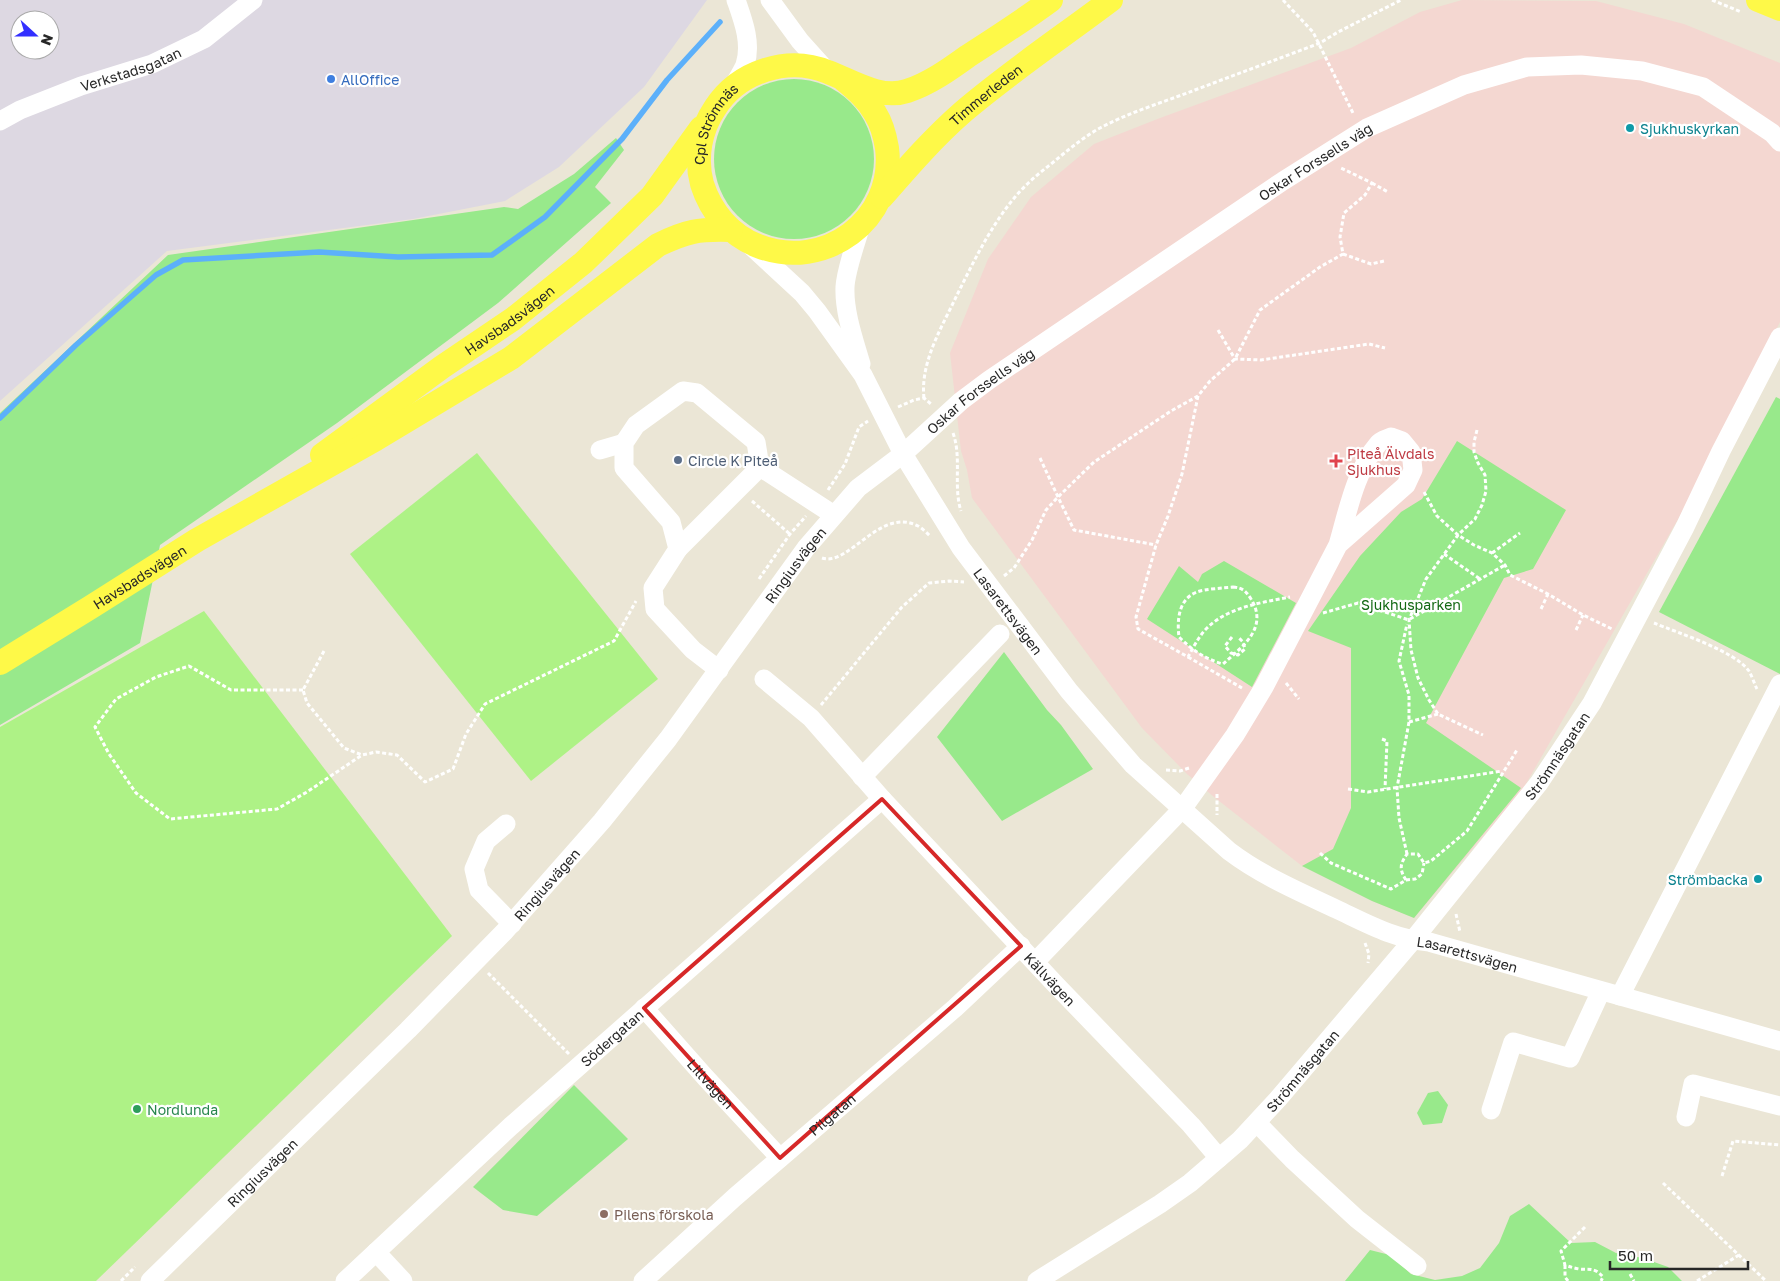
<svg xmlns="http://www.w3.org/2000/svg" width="1780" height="1281" font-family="'Golos Text',sans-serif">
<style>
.industrial{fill:#ddd8e2;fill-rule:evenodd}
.medical{fill:#f4d7d1}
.green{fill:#98e98b}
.pitch{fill:#aef286}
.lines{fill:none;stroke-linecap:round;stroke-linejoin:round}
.stream{stroke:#5cb0fa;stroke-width:5.5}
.path{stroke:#fff;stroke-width:3;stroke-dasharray:4 2.5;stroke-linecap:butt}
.minor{stroke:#fff;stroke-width:19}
.major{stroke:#fef948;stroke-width:24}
.marked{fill:none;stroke:#d62828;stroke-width:4;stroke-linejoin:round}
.shop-dot{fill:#3f7fe0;stroke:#fff;stroke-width:2}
.culture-dot{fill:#0f9aa8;stroke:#fff;stroke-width:2}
.service-dot{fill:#5c6f8a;stroke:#fff;stroke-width:2}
.health-dot{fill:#e0444e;stroke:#fff;stroke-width:2}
.leisure-dot{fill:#2e9e5b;stroke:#fff;stroke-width:2}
.education-dot{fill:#8d6e63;stroke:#fff;stroke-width:2}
.labels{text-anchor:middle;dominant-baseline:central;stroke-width:4.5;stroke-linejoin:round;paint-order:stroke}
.street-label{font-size:14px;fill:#272727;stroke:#fff}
.shop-label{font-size:14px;fill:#366cbe;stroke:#fff;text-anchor:start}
.culture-label{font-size:14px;fill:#0d838f;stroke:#fff;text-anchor:start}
.health-label{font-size:14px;fill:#be3a42;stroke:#fff;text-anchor:start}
.service-label{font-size:14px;fill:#4e5e75;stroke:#fff;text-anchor:start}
.park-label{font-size:14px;fill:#126812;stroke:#fff}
.leisure-label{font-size:14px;fill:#27864d;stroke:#fff;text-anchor:start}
.education-label{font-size:14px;fill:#785e54;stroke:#fff;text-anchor:start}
</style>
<rect width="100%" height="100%" fill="#ebe6d6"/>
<path class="industrial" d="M0 0H707L644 87 559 167 505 201 413 219 167 251 0 401ZM20 20H50V50H20Z"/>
<polygon class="medical" points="1462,0 1596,1 1684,24 1780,63 1780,322 1681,514 1523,789 1414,918 1372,901 1302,866 1214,797 1187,774 1142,728 972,498 967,470 961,451 950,353 988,259 1031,197 1094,144 1160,118 1351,48 1420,12"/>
<g class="green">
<circle cx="794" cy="159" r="80"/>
<polygon points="616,138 624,150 595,187 611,203 498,303 337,423 160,545 140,643 0,725 0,413 168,255 504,207 518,209 574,174"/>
<polygon points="1776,397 1780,399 1780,674 1659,612"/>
<polygon points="1457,441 1566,510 1533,569 1504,578 1426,723 1521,788 1414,918 1372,901 1302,866 1333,849 1351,808 1351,648 1308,631 1360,556 1401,512 1422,499"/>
<polygon points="1224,561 1296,603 1252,687 1147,619 1179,566 1198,582 1202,574"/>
<polygon points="1004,652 1047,710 1061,725 1093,769 1002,821 937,737"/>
<polygon points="574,1085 628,1139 537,1216 503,1210 473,1187"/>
<polygon points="1438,1091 1448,1105 1442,1123 1423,1125 1417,1113 1428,1093"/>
<polygon points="1529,1204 1571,1243 1595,1242 1616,1253 1643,1258 1668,1267 1682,1281 1345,1281 1370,1250 1390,1255 1411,1274 1435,1280 1462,1276 1480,1268 1499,1243 1510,1216"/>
</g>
<g class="pitch">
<polygon points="477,453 658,679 531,781 350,554"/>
<polygon points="204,611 452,936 96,1281 0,1281 0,727"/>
</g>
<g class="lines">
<polyline class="stream" points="0,418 76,345 156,275 183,260 319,252 398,257 492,255 545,217 622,139 667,80 720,22"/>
<g class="path">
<polyline points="1283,0 1313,32 1354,115"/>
<polyline points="1712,0 1741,12"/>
<polyline points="1372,183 1388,192"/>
<polyline points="1343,254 1371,264 1384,261"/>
<polyline points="1218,330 1235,359 1261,360 1369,344 1385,348"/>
<path d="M1198 396 1182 474 1168 516 1156 545 1136 617 1138 629 1188 657C1193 648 1198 638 1205 630 1227 607 1260 603 1290 597"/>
<path d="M924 398C920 362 942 327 957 295 974 261 990 227 1015 197 1025 185 1038 174 1051 164 1067 151 1082 138 1100 128 1130 112 1164 102 1195 90 1237 74 1278 59 1320 43L1338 32 1401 0"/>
<polyline points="898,407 914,400 924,398 931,404"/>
<polyline points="1477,430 1474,442 1474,452 1478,463 1485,475 1486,491 1482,505 1475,519 1458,535 1426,579 1409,620 1411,650 1418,678 1429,700 1438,714 1483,735"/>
<path d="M953 433C962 458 953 486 961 511"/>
<polyline points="1040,458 1058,497 1074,530 1156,545"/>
<polyline points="828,490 845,464 859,427 868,421"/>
<polyline points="1424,492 1437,516 1458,535 1474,545 1492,553 1505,565 1510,575 1548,594 1583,615 1612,629"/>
<polyline points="752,501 791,535"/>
<polyline points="1492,553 1520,533"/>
<polyline points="1444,554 1480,579"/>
<path d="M822 558C849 567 880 506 918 526 922 528 927 533 930 536"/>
<polyline points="1004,576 1014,568 1032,540 1046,510 1058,497 1094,462 1171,411 1198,396 1210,381 1235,359 1260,310 1320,267 1343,254 1340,237 1344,213 1365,195 1372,183 1339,167"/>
<polyline points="759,579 790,534 806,516"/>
<path d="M1233 587C1243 588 1246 591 1251 599 1269 628 1242 647 1223 664 1205 659 1192 650 1179 637 1177 621 1178 599 1197 592 1204 589 1224 588 1233 587Z"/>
<polyline points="1541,609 1548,594"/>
<polyline points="1323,613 1358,603 1409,620"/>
<polyline points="1410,619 1505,565"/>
<path d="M1654 623C1678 633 1735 651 1749 671 1752 676 1754 683 1757 689"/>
<polyline points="1576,630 1583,615"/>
<polyline points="1232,637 1225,646 1231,653 1238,655 1245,649 1243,642 1239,638"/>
<polyline points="324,651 303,690 307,703 344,748 362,755 376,752 397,755 425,782 453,769 466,734 485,704 614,641 636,601"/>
<polyline points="1188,657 1242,688"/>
<polyline points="1286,683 1299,699"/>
<polyline points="303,690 231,690 189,666 156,677 116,699 95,727 109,754 136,793 170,819 277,809 307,792 362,755"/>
<polyline points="821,705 902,607 929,583 949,581 964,582"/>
<polyline points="1409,722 1438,714"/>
<polyline points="1382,739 1387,741 1385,789"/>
<polyline points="1166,770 1180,771 1189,768"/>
<polyline points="1348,789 1368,792 1502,771"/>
<polyline points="1217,794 1217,815"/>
<path d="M1320 853 1331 863 1391 889 1406 880C1399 869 1400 864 1407 854H1418L1424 863 1431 861 1467 831 1517 750"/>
<polyline points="1407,854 1399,818 1397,788 1409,722 1409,695 1399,661 1407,624"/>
<polyline points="1406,880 1415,879 1422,874 1424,863"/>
<polyline points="1456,914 1460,932"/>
<polyline points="1365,943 1369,954 1368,963"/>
<polyline points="488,973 569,1054"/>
<polyline points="1722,1176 1733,1141 1780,1145"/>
<polyline points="1663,1183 1766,1281"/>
<path d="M1585 1227 1561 1251 1565 1265C1570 1267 1574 1268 1579 1269 1589 1270 1595 1267 1603 1277L1601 1281"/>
<polyline points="1565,1265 1565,1277 1568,1281"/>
<polyline points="1630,1274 1634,1281"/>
<polyline points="121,1281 135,1267"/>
<polyline points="1697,1281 1739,1255"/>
</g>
<g class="minor">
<polyline points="770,0 800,41 827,71"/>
<path d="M734 86C737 79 742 72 745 65 752 43 743 20 736 0"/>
<path id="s1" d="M0 121 20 110 81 86 152 64 204 39 253 0"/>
<path id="s2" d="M750 245 802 293 817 311 863 375 903 454 961 548 1069 691 1133 765 1229 851C1262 876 1300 892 1336 909 1368 924 1394 939 1429 942L1780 1041"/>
<path d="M861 364C854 340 844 312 845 287 846 269 856 243 861 225"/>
<polyline points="600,450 624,443"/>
<polyline points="678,549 760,467"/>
<polyline points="719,670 693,650 655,609 653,588 678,549 671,522 624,468 624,443 636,425 683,391 697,393 756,442 760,467 834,515"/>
<path id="s3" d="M764 679 811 718 882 799 1056 985 1191 1125 1219 1158"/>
<polyline points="862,777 1000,634"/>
<polyline points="506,824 486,841 474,869 479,890 512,924"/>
<path d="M1035 962 1183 808 1235 735 1264 687 1338 545 1406 485 1413 470 1411 452 1402 441 1391 437C1387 439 1381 440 1378 444 1356 469 1347 514 1338 545"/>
<polyline points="1620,996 1780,684"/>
<path id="s4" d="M644 1008 705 1077 780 1158"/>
<polyline points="1491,1110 1513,1042 1570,1058 1601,991"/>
<polyline points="1686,1117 1693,1084 1780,1106"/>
<polyline points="1257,1123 1292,1159 1357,1219 1417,1266"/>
<polyline points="376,1252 403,1281"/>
<path id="s5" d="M150 1281 408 1030 505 931 602 821 668 739 806 548 858 488 903 454 961 401 989 380 1283 181 1367 128 1464 85 1527 67 1581 65 1642 71 1703 87 1772 133 1780 142"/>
<path id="s6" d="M345 1281 511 1126 882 799"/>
<path id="s7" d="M643 1281 735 1197 955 1008 1021 946"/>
<path id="s8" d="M1037 1281 1160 1204 1190 1183 1240 1140 1278 1099 1413 940 1539 783 1592 703 1685 527 1721 451 1780 337"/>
</g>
<g class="major">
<polyline points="1758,0 1780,9"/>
<path id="s9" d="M844 80C856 90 867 99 875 113 882 124 885 136 887 148 896 220 824 272 758 246 730 235 711 212 702 184 695 158 700 130 715 108 738 72 787 55 828 72 852 81 880 100 907 91 929 84 950 69 968 56 996 38 1024 20 1051 0"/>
<path id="s10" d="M882 197C908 167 934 137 964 111 1011 71 1062 37 1111 0"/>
<path id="s11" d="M322 455 442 367 513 319 583 263 652 196 701 128"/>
<path id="s12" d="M0 663 91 607 197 540 376 439 511 358 658 245C687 231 698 229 731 230"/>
</g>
</g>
<path class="marked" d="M882 799 1021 946 780 1158 644 1008Z"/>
<circle class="shop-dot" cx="331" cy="79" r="5"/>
<g class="culture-dot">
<circle cx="1630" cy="128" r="5"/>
<circle cx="1758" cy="879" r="5"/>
</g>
<circle class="service-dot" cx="678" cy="460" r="5"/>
<path class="health-dot" d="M1333.5 453.5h5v5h5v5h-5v5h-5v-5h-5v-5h5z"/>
<circle class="leisure-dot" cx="137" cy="1109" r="5"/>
<circle class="education-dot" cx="604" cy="1214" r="5"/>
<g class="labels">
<g class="street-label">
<text stroke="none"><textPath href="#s1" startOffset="141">Verkstadsgatan</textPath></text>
<text stroke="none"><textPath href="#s10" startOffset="146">Timmerleden</textPath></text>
<text stroke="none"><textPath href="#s9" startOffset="429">Cpl Strömnäs</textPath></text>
<text stroke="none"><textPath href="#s5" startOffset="1628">Oskar Forssells väg</textPath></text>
<text stroke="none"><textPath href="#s11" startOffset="231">Havsbadsvägen</textPath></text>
<text stroke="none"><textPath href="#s5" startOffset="1222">Oskar Forssells väg</textPath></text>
<text stroke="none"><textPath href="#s5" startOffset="966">Ringiusvägen</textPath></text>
<text stroke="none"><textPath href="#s12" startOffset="164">Havsbadsvägen</textPath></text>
<text stroke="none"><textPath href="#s2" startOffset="451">Lasarettsvägen</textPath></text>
<text stroke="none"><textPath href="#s8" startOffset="746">Strömnäsgatan</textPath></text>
<text stroke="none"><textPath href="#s5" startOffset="561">Ringiusvägen</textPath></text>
<text stroke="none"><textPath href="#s2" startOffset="1039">Lasarettsvägen</textPath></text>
<text stroke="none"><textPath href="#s3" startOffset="415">Källvägen</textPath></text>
<text stroke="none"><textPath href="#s6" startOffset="361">Södergatan</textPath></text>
<text stroke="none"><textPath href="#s8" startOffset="341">Strömnäsgatan</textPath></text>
<text stroke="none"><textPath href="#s4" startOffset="101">Lillvägen</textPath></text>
<text stroke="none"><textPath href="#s7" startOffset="252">Pilgatan</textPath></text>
<text stroke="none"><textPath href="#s5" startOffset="156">Ringiusvägen</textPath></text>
</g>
<g class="shop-label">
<text x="341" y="79">AllOffice</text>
</g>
<g class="culture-label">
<text x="1640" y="128">Sjukhuskyrkan</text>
<text x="1748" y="879" text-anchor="end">Strömbacka</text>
</g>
<g class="health-label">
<text x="1347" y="453">Piteå Älvdals<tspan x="1347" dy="16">Sjukhus</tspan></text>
</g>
<g class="service-label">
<text x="688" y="460">Circle K Piteå</text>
</g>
<g class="park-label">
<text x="1411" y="604">Sjukhusparken</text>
</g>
<g class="leisure-label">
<text x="147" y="1109">Nordlunda</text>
</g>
<g class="education-label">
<text x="614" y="1214">Pilens förskola</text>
</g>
</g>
<g transform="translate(35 35) rotate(111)"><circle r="24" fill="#ffffff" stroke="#a9a9a9"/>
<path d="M0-4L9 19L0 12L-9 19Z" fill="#332fff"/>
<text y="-8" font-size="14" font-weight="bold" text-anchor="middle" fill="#272727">N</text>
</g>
<path d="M1610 1261v8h138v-8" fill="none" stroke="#272727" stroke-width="2.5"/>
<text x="1618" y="1261" font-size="15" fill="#272727" stroke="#ffffff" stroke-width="4" paint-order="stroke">50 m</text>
</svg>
